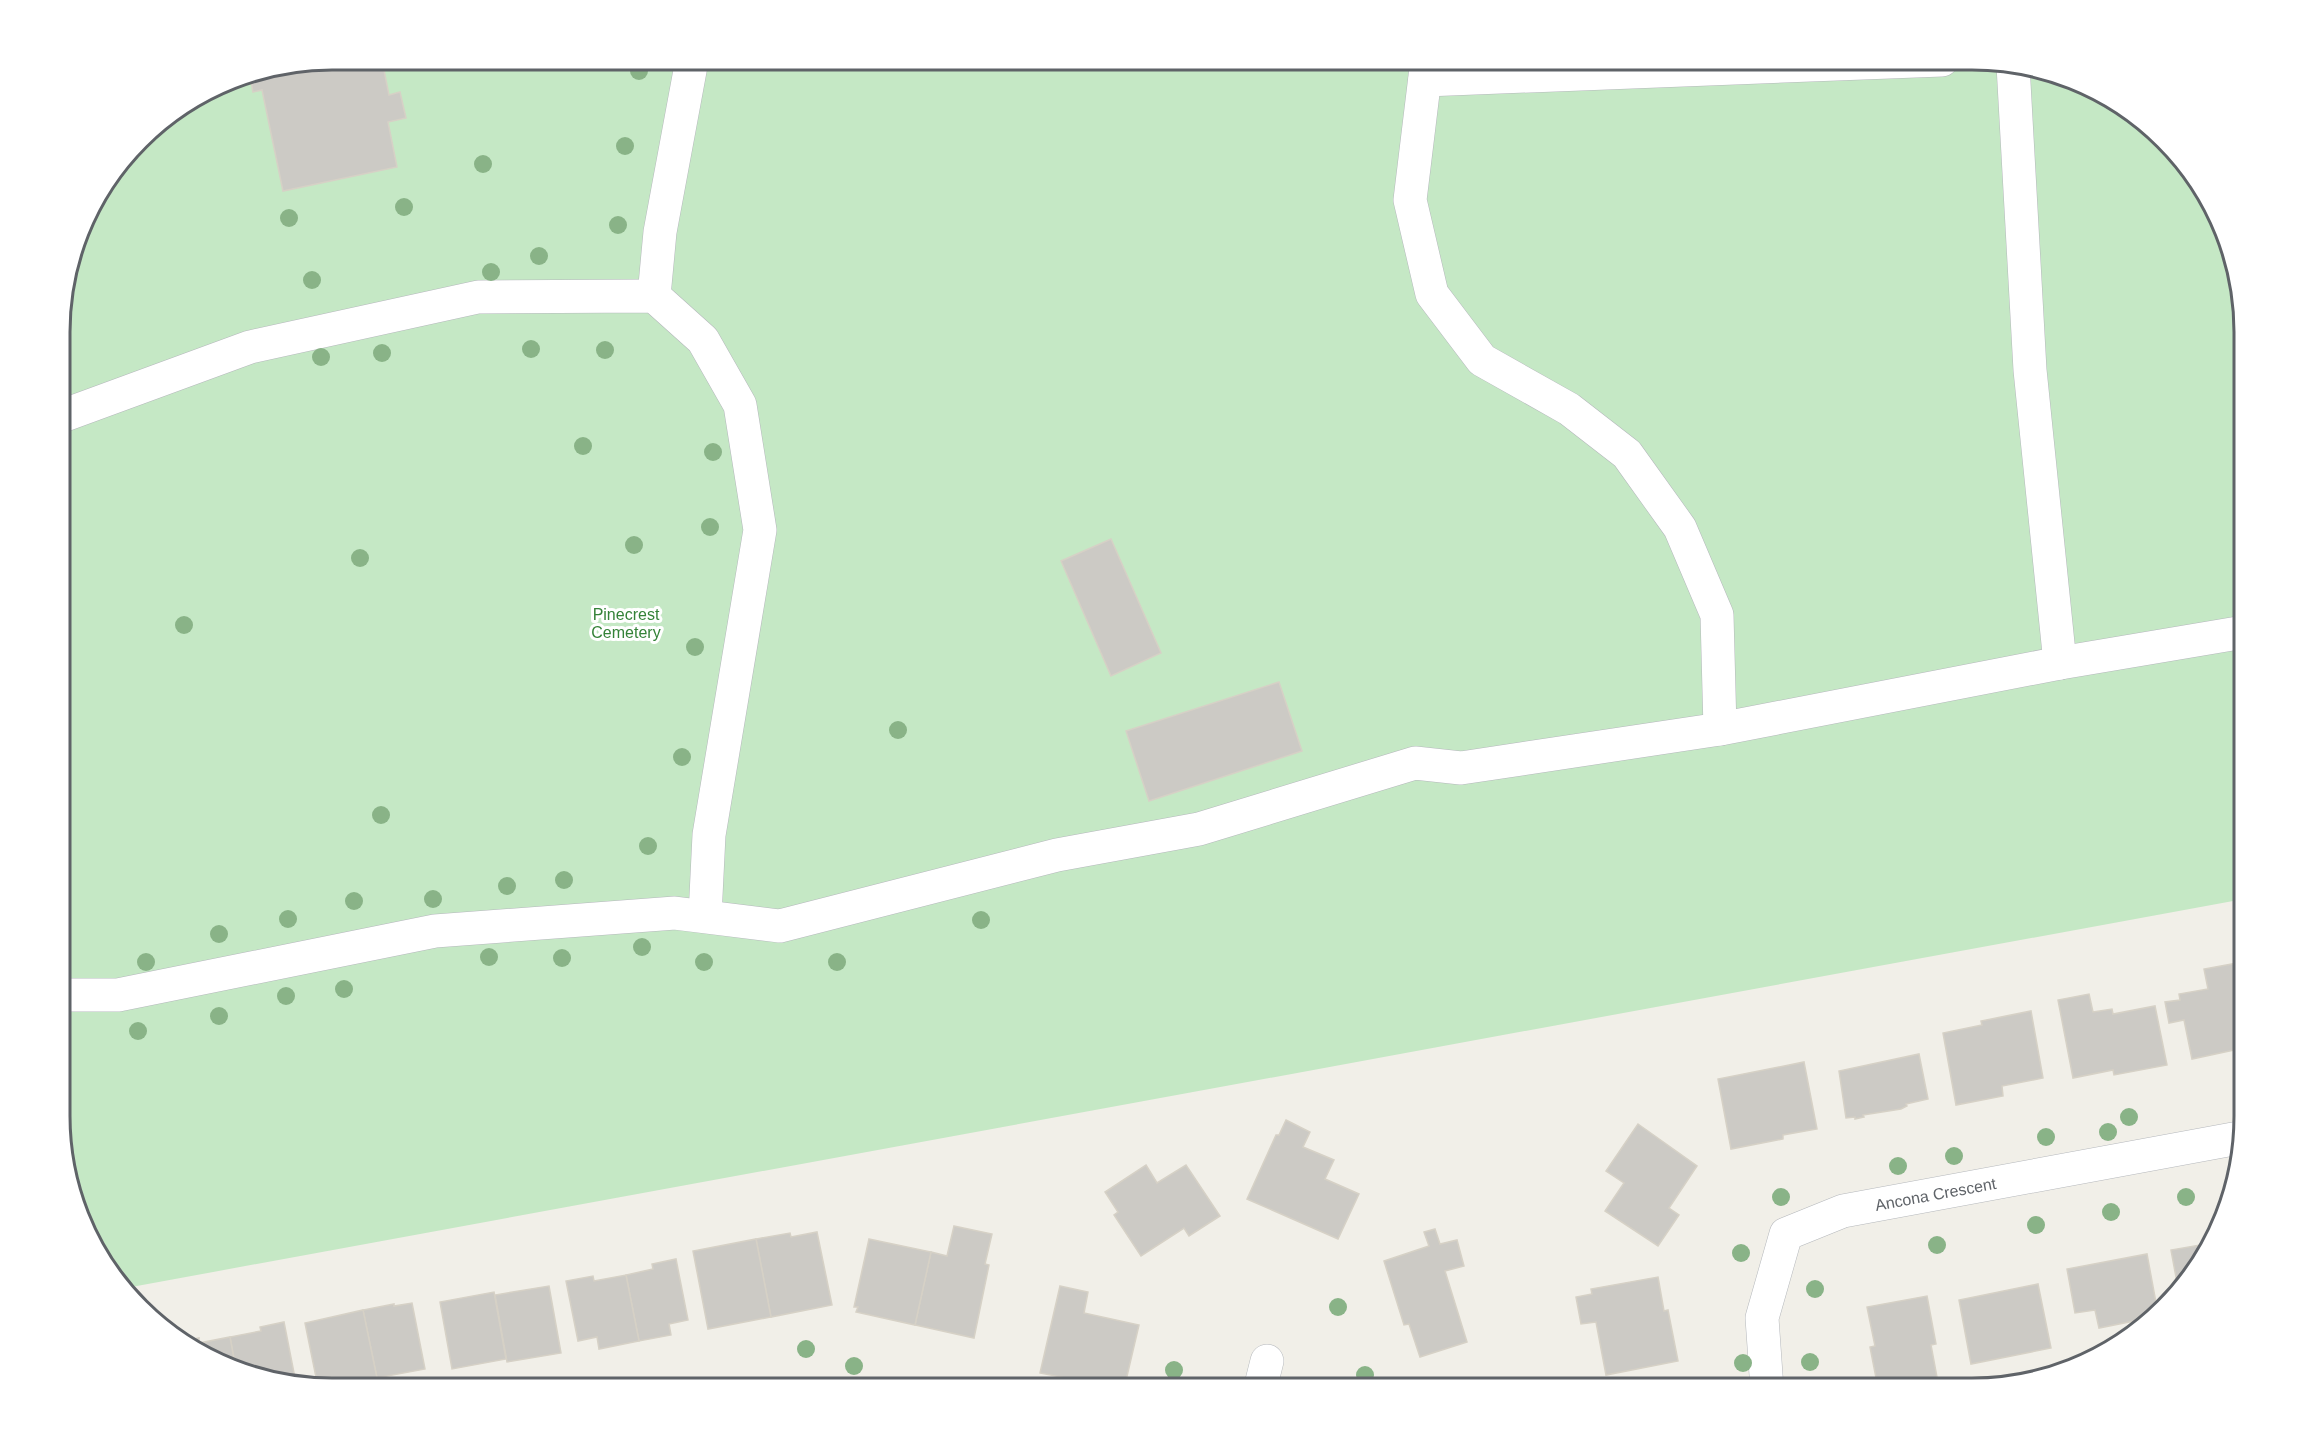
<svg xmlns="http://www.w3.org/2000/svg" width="2305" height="1449" font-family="Helvetica,sans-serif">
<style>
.green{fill:#c5e8c5}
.building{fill:#cccac5;stroke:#d6d1c6;stroke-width:1.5}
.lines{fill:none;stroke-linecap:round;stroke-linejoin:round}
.minor-casing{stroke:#b5b8bc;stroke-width:34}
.minor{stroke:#fff;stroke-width:33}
.tree{fill:#89b387}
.labels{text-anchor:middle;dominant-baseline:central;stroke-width:6;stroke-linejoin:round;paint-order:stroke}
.park-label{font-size:16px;fill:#348238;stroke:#fff}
.street-label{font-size:16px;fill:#5f6368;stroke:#fff}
.rim{fill:none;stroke:#5f6368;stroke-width:3}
</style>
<rect width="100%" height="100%" fill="#f1efe8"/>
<polygon class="green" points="332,60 1973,60 2044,69 2124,106 2209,196 2244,315 2244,899 126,1288 106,1268 62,1152 62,297 88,211 152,128 228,81"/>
<g class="building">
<polygon points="332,60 382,60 389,95 400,92 406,118 388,122 397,167 283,191 262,90 253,92 250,76"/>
<polygon points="1111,539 1161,653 1111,676 1061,561"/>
<polygon points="1279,682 1302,751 1149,801 1126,731"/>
<polygon points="2243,962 2244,1048 2192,1059 2184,1020 2169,1023 2165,1002 2180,1000 2179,994 2208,989 2204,969"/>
<polygon points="2089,994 2093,1012 2112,1009 2113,1014 2155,1006 2167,1065 2114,1075 2113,1070 2073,1078 2058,1000"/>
<polygon points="2031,1011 2043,1078 2002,1086 2003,1096 1956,1105 1943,1033 1982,1025 1981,1021"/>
<polygon points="1919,1054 1928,1099 1906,1104 1907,1106 1901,1109 1863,1115 1864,1117 1855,1119 1855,1117 1846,1118 1839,1071"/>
<polygon points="1804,1062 1817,1129 1783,1135 1783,1139 1731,1149 1718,1079"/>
<polygon points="1286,1120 1310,1132 1303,1147 1334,1160 1325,1179 1359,1194 1338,1239 1247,1199 1276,1135 1279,1135"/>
<polygon points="1638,1124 1697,1166 1669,1208 1679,1215 1658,1246 1605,1211 1624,1183 1606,1171"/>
<polygon points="1146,1165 1157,1183 1186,1165 1220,1216 1189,1236 1184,1228 1141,1256 1114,1215 1118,1212 1105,1192"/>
<polygon points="954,1226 992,1234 985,1264 989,1265 974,1338 915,1325 931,1252 947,1256"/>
<polygon points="1435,1229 1440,1244 1457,1240 1464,1266 1445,1271 1467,1342 1420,1357 1409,1324 1404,1325 1384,1261 1429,1246 1424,1232"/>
<polygon points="817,1232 832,1305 771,1317 756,1239 790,1233 791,1237"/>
<polygon points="756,1239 771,1317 708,1329 693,1251"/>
<polygon points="869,1239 931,1252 915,1325 856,1312 858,1307 854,1307"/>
<polygon points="2212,1243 2199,1268 2178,1288 2171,1250"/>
<polygon points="2147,1254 2157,1308 2144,1319 2099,1328 2095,1310 2075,1313 2067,1269"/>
<polygon points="676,1259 688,1320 669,1324 671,1335 639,1341 626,1275 653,1269 652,1264"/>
<polygon points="626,1275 639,1341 599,1349 597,1337 578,1341 566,1281 593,1276 594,1281"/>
<polygon points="1658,1277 1664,1311 1668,1310 1678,1361 1606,1375 1596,1322 1581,1324 1576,1297 1592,1294 1591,1289"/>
<polygon points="2038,1284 2051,1348 1971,1364 1959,1300"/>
<polygon points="549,1286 561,1353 507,1362 495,1295"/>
<polygon points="1060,1286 1088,1292 1084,1313 1139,1325 1124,1389 1095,1389 1071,1383 1071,1379 1040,1373"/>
<polygon points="494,1292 506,1359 452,1369 440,1302"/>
<polygon points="1927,1296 1936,1344 1931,1345 1939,1388 1878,1388 1870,1347 1875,1346 1867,1307"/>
<polygon points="412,1303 425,1369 377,1378 363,1310 394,1304 394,1306"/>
<polygon points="363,1310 377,1378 327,1388 318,1387 305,1323"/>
<polygon points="284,1322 296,1383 245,1375 236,1370 230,1337 261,1331 260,1327"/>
<polygon points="230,1337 236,1370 180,1342 199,1338 199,1343"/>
<polygon points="1410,1378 1456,1389 1407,1389"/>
</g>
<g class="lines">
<defs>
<g id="minor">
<polyline points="1427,60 1410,200 1432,294 1482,360 1569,409 1627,454 1680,528 1717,615 1720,729"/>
<polyline points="2013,65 2030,370 2060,663"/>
<polyline points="1425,80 1942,60"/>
<polyline points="654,296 660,232 692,60"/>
<polyline points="62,416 250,347 478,297 654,296 703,340 740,405 760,530 709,835 705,916"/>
<polyline points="62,995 118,995 435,931 675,913 780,926 1057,855 1199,829 1415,763 1461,768 1720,729 2060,663 2244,632"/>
<polyline points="1260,1389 1267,1361"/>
<path id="s1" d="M1767 1389 1762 1318 1786 1234 1843 1211 2244 1137"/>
</g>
</defs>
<use href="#minor" class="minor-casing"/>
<use href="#minor" class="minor"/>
</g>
<g class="tree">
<circle cx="639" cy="71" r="9"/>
<circle cx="625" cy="146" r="9"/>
<circle cx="483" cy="164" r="9"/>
<circle cx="404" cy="207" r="9"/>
<circle cx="289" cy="218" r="9"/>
<circle cx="618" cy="225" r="9"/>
<circle cx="539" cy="256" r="9"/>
<circle cx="491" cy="272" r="9"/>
<circle cx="312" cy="280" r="9"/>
<circle cx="531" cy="349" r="9"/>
<circle cx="605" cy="350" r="9"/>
<circle cx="382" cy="353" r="9"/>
<circle cx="321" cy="357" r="9"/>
<circle cx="583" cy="446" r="9"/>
<circle cx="713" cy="452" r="9"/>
<circle cx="710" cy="527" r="9"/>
<circle cx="634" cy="545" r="9"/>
<circle cx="360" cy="558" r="9"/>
<circle cx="184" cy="625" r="9"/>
<circle cx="695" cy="647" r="9"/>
<circle cx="898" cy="730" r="9"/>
<circle cx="682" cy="757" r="9"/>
<circle cx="381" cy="815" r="9"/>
<circle cx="648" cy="846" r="9"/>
<circle cx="564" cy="880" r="9"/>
<circle cx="507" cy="886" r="9"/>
<circle cx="433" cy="899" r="9"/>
<circle cx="354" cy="901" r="9"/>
<circle cx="288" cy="919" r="9"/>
<circle cx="981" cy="920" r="9"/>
<circle cx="219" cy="934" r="9"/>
<circle cx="642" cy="947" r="9"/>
<circle cx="489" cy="957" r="9"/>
<circle cx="562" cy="958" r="9"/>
<circle cx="146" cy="962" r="9"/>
<circle cx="704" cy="962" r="9"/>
<circle cx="837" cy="962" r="9"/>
<circle cx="344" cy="989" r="9"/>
<circle cx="286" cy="996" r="9"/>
<circle cx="219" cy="1016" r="9"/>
<circle cx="138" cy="1031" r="9"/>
<circle cx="2129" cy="1117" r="9"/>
<circle cx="2108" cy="1132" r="9"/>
<circle cx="2046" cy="1137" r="9"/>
<circle cx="1954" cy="1156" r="9"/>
<circle cx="1898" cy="1166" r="9"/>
<circle cx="1781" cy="1197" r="9"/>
<circle cx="2186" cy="1197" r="9"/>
<circle cx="2111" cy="1212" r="9"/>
<circle cx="2036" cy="1225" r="9"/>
<circle cx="1937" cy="1245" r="9"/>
<circle cx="1741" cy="1253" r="9"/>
<circle cx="1815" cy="1289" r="9"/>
<circle cx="1338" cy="1307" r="9"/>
<circle cx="806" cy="1349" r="9"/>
<circle cx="1810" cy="1362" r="9"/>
<circle cx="1743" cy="1363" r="9"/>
<circle cx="854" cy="1366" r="9"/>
<circle cx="1174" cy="1370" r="9"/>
<circle cx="1365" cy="1375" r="9"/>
</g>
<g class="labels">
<g class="park-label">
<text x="626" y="614">Pinecrest<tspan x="626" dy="18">Cemetery</tspan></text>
</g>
<g class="street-label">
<text stroke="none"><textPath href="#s1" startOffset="314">Ancona Crescent</textPath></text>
</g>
</g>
<path d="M0 0H2305V1449H0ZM332 70H1972A262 262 0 0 1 2234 332V1116A262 262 0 0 1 1972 1378H332A262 262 0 0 1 70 1116V332A262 262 0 0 1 332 70Z" fill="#fff" fill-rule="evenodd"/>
<path class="rim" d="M332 70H1972A262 262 0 0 1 2234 332V1116A262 262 0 0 1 1972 1378H332A262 262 0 0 1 70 1116V332A262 262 0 0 1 332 70Z"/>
</svg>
